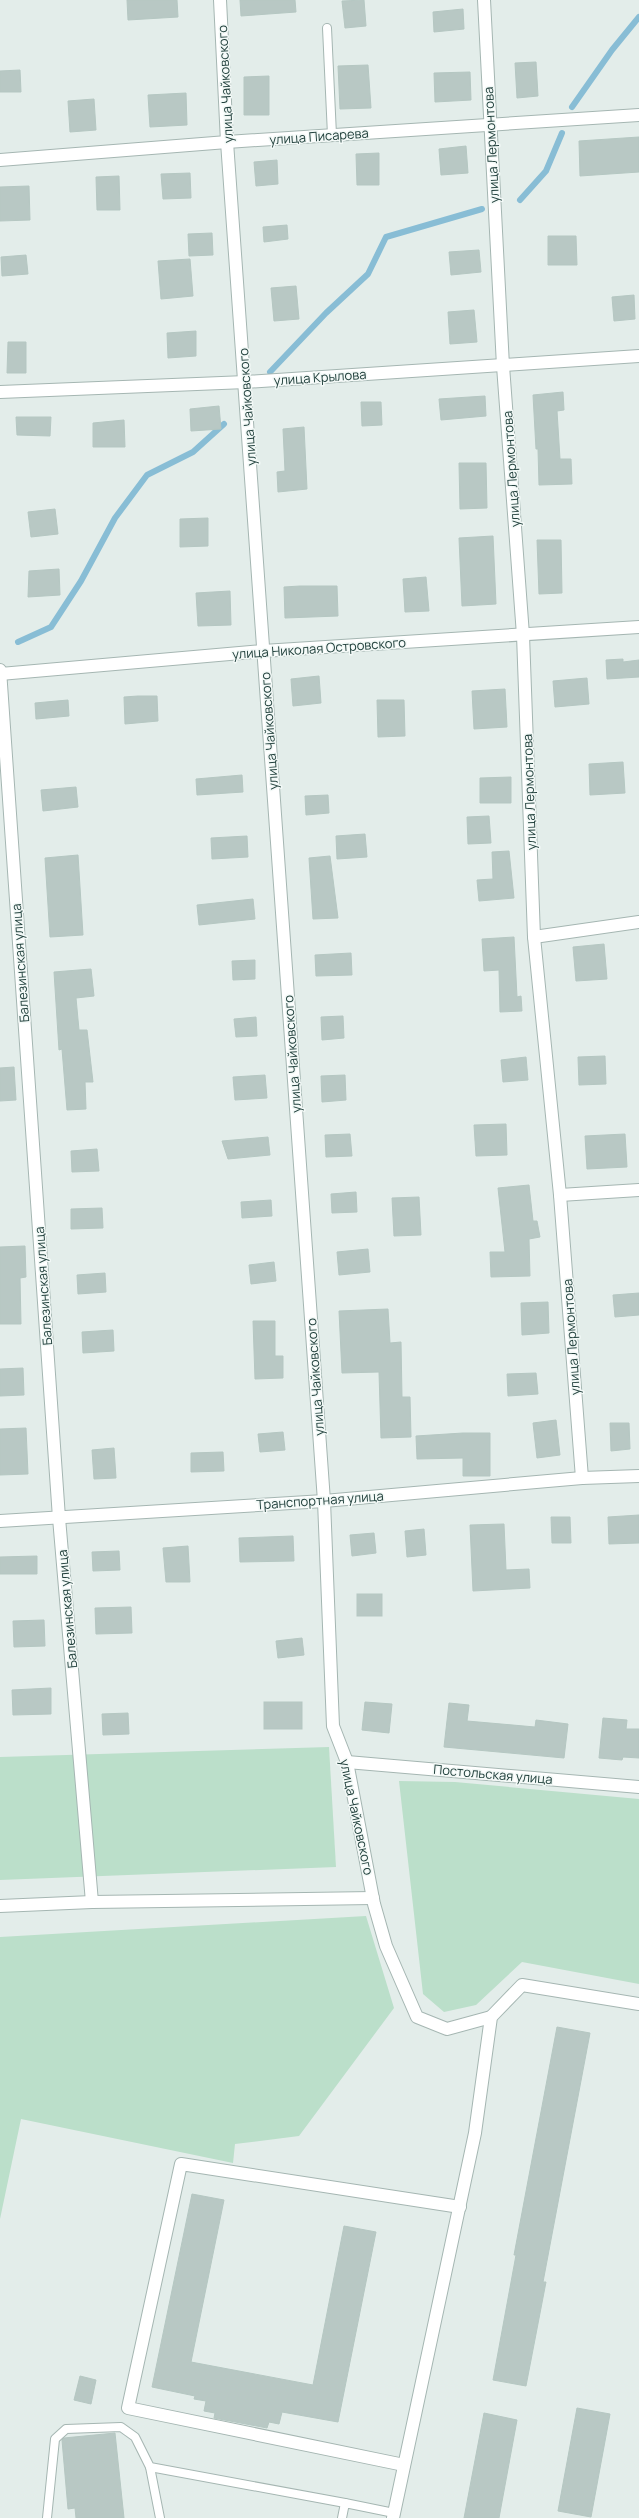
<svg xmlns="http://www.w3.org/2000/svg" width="639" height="2518" font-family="Manrope,sans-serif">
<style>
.green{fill:#bbdfca}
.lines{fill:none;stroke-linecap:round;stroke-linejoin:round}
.stream{stroke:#88bdd5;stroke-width:6}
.building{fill:#b8c8c4;stroke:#b5c7c2}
.service-casing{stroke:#a5b6b2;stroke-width:10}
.minor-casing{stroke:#a5b6b2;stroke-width:14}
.service{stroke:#fff;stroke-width:8}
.minor{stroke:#fff;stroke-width:12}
.labels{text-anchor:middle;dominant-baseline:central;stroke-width:3;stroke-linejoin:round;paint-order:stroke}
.street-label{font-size:13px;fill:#21403c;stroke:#f3f9f7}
</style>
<rect width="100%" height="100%" fill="#e3edea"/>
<g class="green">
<polygon points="329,1747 336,1867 0,1880 0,1757"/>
<polygon points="399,1781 455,1782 639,1799 639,1984 522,1962 476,2005 444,2012 423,1994"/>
<polygon points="366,1916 394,2008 299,2136 235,2144 233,2163 21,2119 0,2219 0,1937"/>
</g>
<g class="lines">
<g class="stream">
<polyline points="572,107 612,50 639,17"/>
<polyline points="520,200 546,171 562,133"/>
<polyline points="270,372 326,313 368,274 386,237 482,209"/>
<polyline points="18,642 51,627 81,581 115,518 147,475 193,452 224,424"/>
</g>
</g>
<g class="building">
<polygon points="127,0 177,0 178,17 128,20"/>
<polygon points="240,0 295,0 296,12 241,16"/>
<polygon points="364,0 366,26 345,28 342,1"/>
<polygon points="463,9 464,29 434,32 433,12"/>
<polygon points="536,62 538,96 517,98 515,63"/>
<polygon points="368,65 371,108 340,109 338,66"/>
<polygon points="20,70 21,92 0,92 0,71"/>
<polygon points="470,72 471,100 435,102 434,73"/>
<polygon points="269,76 269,115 244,115 244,77"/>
<polygon points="186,93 187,125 150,127 148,95"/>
<polygon points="94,99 96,130 70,132 68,101"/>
<polygon points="639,137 639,172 580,176 579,141"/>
<polygon points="466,146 468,173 441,175 439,149"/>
<polygon points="379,153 379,185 357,185 356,154"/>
<polygon points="277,160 278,184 256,186 254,162"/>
<polygon points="190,173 191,198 163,199 161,174"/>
<polygon points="119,176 120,210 97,210 96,177"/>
<polygon points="29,186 30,220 0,221 0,187"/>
<polygon points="287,225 288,239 264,242 263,227"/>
<polygon points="212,233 213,255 189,256 188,234"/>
<polygon points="548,236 576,236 577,265 548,265"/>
<polygon points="479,250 481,272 451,275 449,252"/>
<polygon points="26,255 28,274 2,276 1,257"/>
<polygon points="190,259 193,296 161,299 158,261"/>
<polygon points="296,286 299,319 274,321 271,288"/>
<polygon points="634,295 635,319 614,321 612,297"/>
<polygon points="474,310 477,342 450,344 448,312"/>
<polygon points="196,331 196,356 168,358 167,333"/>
<polygon points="8,342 26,342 26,373 7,373"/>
<polygon points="563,392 564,410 557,411 560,459 571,459 572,484 539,485 538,449 536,449 533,395"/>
<polygon points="485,396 486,416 441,420 439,399"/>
<polygon points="361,402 381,402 382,425 362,426"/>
<polygon points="219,406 221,429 191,431 190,409"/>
<polygon points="16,417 51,417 50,436 17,435"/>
<polygon points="124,420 125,447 93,447 93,423"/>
<polygon points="304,427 307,489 278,492 277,472 285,471 283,429"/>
<polygon points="459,463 486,463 487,508 460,509"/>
<polygon points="55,509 58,534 31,537 28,512"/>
<polygon points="208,518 208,546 180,547 180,519"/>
<polygon points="493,536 496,604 462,606 459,538"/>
<polygon points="537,540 561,540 562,593 539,594"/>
<polygon points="59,569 60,595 28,597 29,571"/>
<polygon points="426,577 429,611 405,612 403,579"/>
<polygon points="300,586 337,586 338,616 285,618 284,587"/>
<polygon points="230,591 231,625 198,626 196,593"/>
<polygon points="623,659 623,662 639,660 639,677 607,679 606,660"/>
<polygon points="319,676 321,703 293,706 291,679"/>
<polygon points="587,678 589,704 555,707 553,681"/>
<polygon points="505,689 507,727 474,729 472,691"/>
<polygon points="138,696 157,696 158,721 125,724 124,697"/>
<polygon points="68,700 69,716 36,719 35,703"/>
<polygon points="377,700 404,700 405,736 378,737"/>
<polygon points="623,762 625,793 590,795 589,764"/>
<polygon points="242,775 243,792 197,795 196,779"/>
<polygon points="511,777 511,803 480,803 480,778"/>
<polygon points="76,787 78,807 43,811 41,790"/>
<polygon points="328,795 329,813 306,815 305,796"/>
<polygon points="489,816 491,843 468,844 467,817"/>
<polygon points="365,834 367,857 337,859 336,836"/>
<polygon points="247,836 248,857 212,859 211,838"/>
<polygon points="509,851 514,898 479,901 477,880 493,879 492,852"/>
<polygon points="78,855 83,935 50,937 45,858"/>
<polygon points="330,856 338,918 313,919 309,858"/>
<polygon points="253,899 255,919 199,925 197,905"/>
<polygon points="514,937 517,997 521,996 522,1011 500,1012 499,970 484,971 482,939"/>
<polygon points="604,944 607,979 576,981 573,947"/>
<polygon points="351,953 352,975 316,976 315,955"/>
<polygon points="255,960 255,979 233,980 232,961"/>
<polygon points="91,969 94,996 76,998 79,1030 87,1030 93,1082 85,1082 86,1109 67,1110 62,1049 59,1050 54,972"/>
<polygon points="343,1016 344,1038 322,1040 321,1017"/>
<polygon points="256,1017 257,1036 236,1037 234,1019"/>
<polygon points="605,1056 606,1084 579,1085 578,1057"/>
<polygon points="526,1057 528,1080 503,1082 501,1060"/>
<polygon points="14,1067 16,1100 0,1101 0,1068"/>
<polygon points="265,1075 267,1098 235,1100 233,1077"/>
<polygon points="345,1075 346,1100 322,1102 321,1076"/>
<polygon points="506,1124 507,1155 476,1156 474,1125"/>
<polygon points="350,1134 352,1156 326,1157 325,1135"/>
<polygon points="625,1134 627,1167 587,1169 585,1136"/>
<polygon points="268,1137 270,1155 228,1159 222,1141"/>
<polygon points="97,1149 99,1171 72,1172 71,1151"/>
<polygon points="529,1185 533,1221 537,1221 540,1237 529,1239 530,1276 491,1277 490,1252 505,1252 498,1188"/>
<polygon points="356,1192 357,1212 332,1213 331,1194"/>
<polygon points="419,1197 421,1235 394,1236 392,1198"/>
<polygon points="271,1200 272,1216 242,1218 241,1202"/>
<polygon points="102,1208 103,1228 71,1229 71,1209"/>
<polygon points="25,1246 26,1277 20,1278 21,1324 0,1324 0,1247"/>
<polygon points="368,1249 370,1272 339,1275 337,1252"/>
<polygon points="274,1262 276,1281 251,1284 249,1265"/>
<polygon points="105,1273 106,1292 78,1294 77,1275"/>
<polygon points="639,1293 639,1315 615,1317 613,1295"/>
<polygon points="548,1302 549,1333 522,1335 521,1303"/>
<polygon points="388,1309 390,1343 401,1342 402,1397 410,1397 411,1437 381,1438 379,1372 342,1373 339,1311"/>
<polygon points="253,1321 275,1321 275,1356 283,1356 283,1378 255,1379"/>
<polygon points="113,1330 114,1351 83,1353 82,1332"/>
<polygon points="23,1368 24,1395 0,1396 0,1369"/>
<polygon points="536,1373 538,1394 508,1396 507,1374"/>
<polygon points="556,1420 560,1455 537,1458 533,1423"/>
<polygon points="610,1423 629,1423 630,1449 611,1451"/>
<polygon points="26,1428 28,1474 0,1475 0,1429"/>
<polygon points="283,1432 285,1450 260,1452 258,1434"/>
<polygon points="463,1433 490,1433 490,1476 463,1476 463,1458 417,1459 416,1436"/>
<polygon points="114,1448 116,1478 94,1479 92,1450"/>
<polygon points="223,1452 224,1471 191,1472 191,1453"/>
<polygon points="639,1515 639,1543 609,1544 608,1517"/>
<polygon points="551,1517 570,1517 571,1543 552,1543"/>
<polygon points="504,1524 506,1570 529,1569 530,1588 473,1591 470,1525"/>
<polygon points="424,1529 426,1555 407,1557 405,1531"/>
<polygon points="374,1533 376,1553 352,1556 350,1535"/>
<polygon points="293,1536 294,1561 240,1562 239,1538"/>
<polygon points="188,1546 190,1582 166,1582 163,1548"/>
<polygon points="119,1551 120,1570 93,1571 92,1552"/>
<polygon points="37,1556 37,1574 0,1574 0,1557"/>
<rect x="357" y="1594" width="25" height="22"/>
<polygon points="131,1607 132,1633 96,1634 95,1608"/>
<polygon points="44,1620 45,1646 14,1647 13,1621"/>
<polygon points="302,1638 304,1655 278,1658 276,1641"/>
<polygon points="51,1688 51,1714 13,1715 12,1690"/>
<rect x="264" y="1702" width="38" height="27"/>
<polygon points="365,1702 392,1704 389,1733 362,1730"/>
<polygon points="449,1703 469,1705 467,1721 535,1727 536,1720 568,1724 564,1758 444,1747"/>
<polygon points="128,1713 129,1734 103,1735 102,1714"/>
<polygon points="603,1718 627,1720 626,1729 639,1729 639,1758 623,1757 622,1760 599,1758"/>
<polygon points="557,2027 590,2033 543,2282 546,2282 526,2386 493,2380 516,2255 514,2255"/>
<polygon points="192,2194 224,2200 191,2362 313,2385 344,2226 376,2232 338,2422 282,2412 279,2424 269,2422 267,2428 214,2418 215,2413 204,2411 206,2401 194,2399 195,2396 152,2387"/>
<polygon points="80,2376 96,2380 91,2404 74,2400"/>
<polygon points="577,2408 610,2414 591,2517 558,2511"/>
<polygon points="484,2413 517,2420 499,2518 464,2518"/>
<polygon points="115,2433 124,2518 76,2518 75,2508 68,2509 62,2440 64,2438"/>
</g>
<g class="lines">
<defs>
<g id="service">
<polyline points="327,28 332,135"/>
<polyline points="150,2467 160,2518"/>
<polyline points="47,2518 55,2439 66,2429 121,2427 135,2437 150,2467 345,2503"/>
<polyline points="342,2518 345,2503 394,2513"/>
</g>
<g id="minor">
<polyline points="220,0 227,142 324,1501 333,1726 347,1762 374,1904 386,1946 417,2017 447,2029 491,2017"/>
<polyline points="484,0 503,366 523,635 534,937 560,1195 582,1478"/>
<polyline points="0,160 227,142 639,115"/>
<polyline points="0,392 246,382 639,356"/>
<polyline points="0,670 59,1518 92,1902"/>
<polyline points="0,674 263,651 639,627"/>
<polyline points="534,937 639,922"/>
<polyline points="560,1195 639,1190"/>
<polyline points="0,1521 324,1501 582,1478 639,1476"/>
<polyline points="347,1762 639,1787"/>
<polyline points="0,1906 92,1902 373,1898"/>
<polyline points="404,2465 128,2408 181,2164 460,2207"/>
<polyline points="393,2518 475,2133 491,2017 522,1985 639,2004"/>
</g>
</defs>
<use href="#service" class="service-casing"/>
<use href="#minor" class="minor-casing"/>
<use href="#service" class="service"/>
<use href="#minor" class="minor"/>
</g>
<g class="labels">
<g class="street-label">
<text transform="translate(225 84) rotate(-93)">улица Чайковского</text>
<text transform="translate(319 136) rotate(-4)">улица Писарева</text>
<text transform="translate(491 145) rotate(-93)">улица Лермонтова</text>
<text transform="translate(320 377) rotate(-4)">улица Крылова</text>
<text transform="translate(247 407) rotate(-94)">улица Чайковского</text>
<text transform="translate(511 469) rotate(-94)">улица Лермонтова</text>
<text transform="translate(319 648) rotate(-4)">улица Николая Островского</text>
<text transform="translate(269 731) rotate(-94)">улица Чайковского</text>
<text transform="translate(529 792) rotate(-92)">улица Лермонтова</text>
<text transform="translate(20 963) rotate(-94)">Балезинская улица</text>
<text transform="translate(292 1054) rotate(-94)">улица Чайковского</text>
<text transform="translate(43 1286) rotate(-94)">Балезинская улица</text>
<text transform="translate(571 1337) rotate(-94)">улица Лермонтова</text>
<text transform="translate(315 1377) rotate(-94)">улица Чайковского</text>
<text transform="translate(320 1500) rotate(-4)">Транспортная улица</text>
<text transform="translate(67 1609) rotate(-95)">Балезинская улица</text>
<text transform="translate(493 1774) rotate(5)">Постольская улица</text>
<text transform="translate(357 1817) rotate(78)">улица Чайковского</text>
</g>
</g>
</svg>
